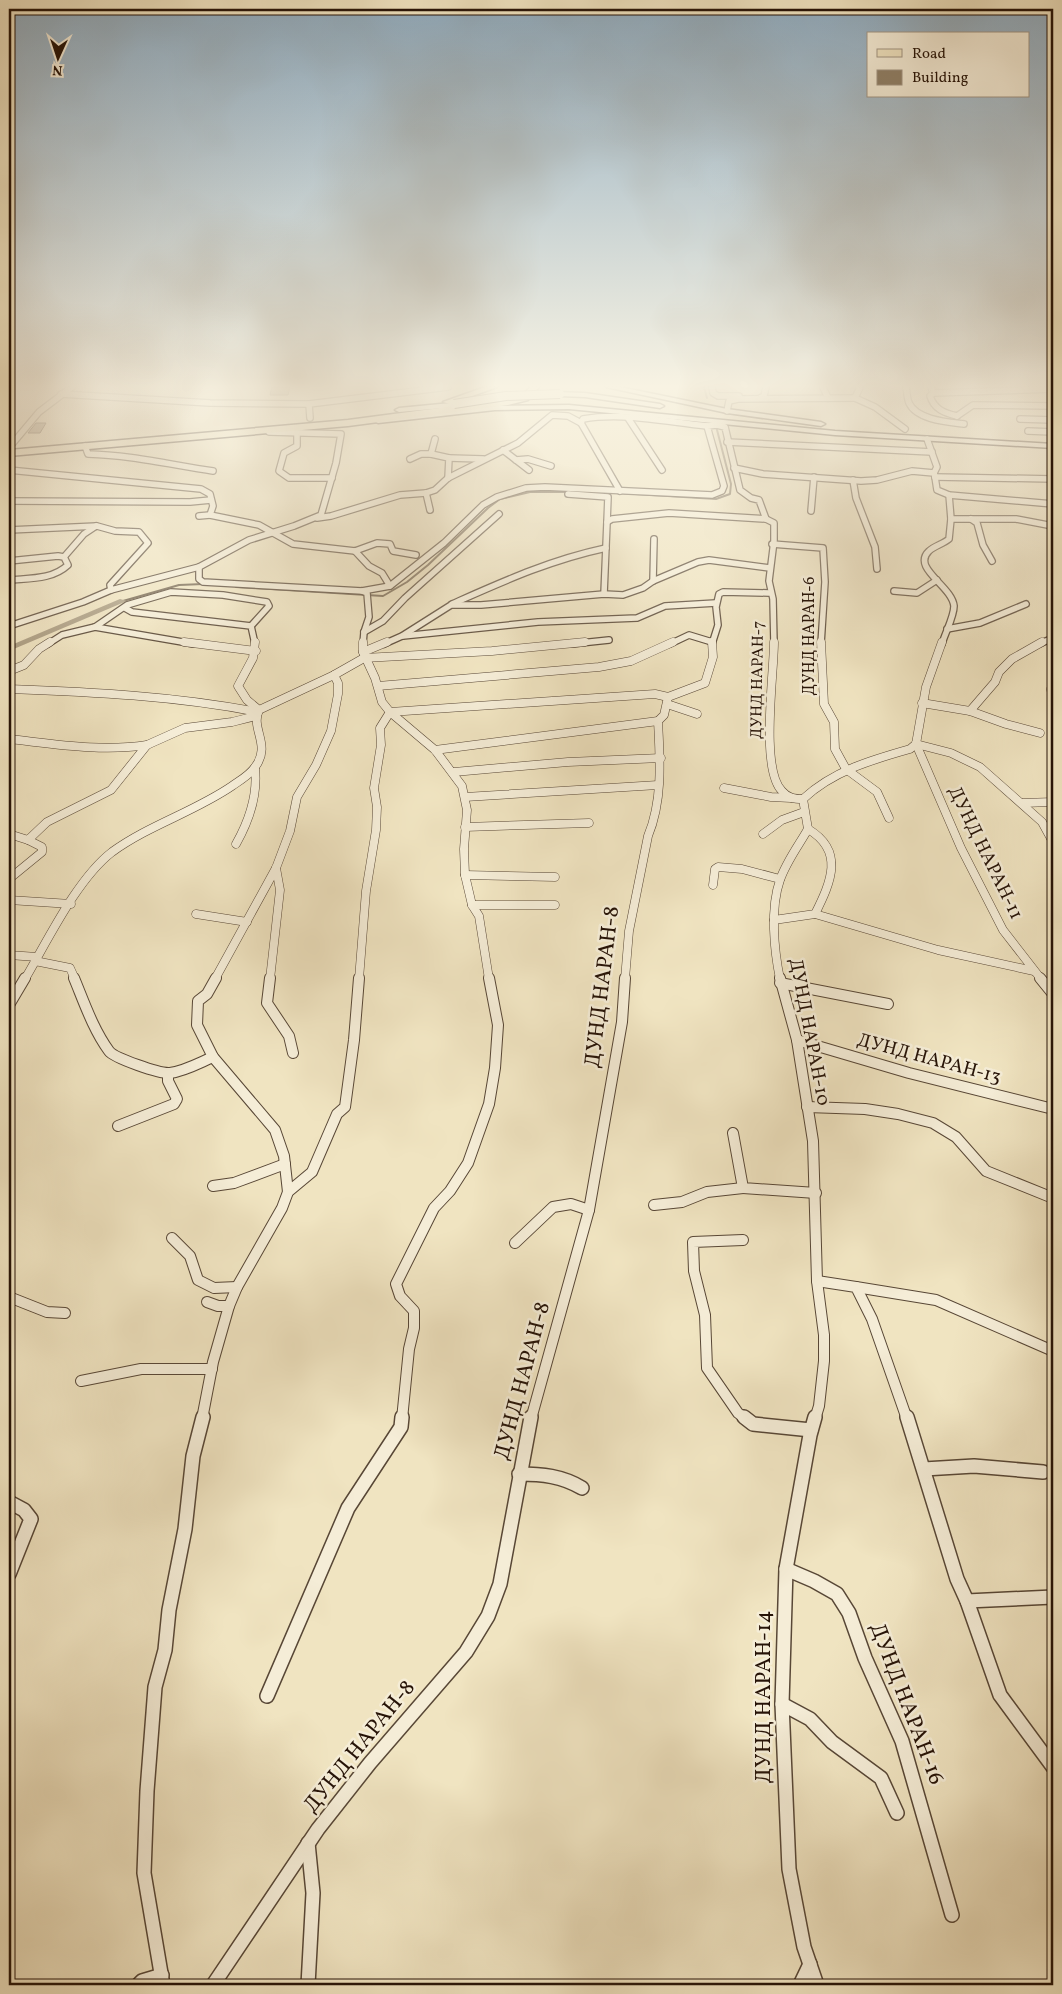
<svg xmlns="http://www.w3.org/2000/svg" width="1062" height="1994" font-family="Vollkorn,serif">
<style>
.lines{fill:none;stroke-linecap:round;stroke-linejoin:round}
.stream{stroke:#766651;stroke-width:2}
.canal{fill:#ab9d82;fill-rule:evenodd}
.building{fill:#8f8068;stroke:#261307}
.street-far3-casing{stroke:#584736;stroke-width:8}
.street-far2-casing{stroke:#584736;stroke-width:9}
.street-far1-casing{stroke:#584736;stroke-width:12}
.street-casing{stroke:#584736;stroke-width:16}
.secondary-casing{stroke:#261307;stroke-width:3}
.primary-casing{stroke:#261307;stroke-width:3}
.street-far3{stroke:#f5edd7;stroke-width:5.5}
.street-far2{stroke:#f5edd7;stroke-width:8}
.street-far1{stroke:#f5edd7;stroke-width:10}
.street{stroke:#f5edd7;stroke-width:13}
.secondary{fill:#f5edd7;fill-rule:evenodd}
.primary{fill:#f0e4c1;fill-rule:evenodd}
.secondary-bridge-casing{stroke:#261307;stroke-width:10;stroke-linecap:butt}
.secondary-bridge{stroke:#f5edd7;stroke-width:8}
.labels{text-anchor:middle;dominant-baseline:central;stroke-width:5;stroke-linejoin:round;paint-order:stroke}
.far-street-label{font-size:16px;fill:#261307;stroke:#f5edd7}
.street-label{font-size:19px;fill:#261307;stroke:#f5edd7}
.near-street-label{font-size:22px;fill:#261307;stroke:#f5edd7}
</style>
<rect width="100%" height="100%" fill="#f0e4c1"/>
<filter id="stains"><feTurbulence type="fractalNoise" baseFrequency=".004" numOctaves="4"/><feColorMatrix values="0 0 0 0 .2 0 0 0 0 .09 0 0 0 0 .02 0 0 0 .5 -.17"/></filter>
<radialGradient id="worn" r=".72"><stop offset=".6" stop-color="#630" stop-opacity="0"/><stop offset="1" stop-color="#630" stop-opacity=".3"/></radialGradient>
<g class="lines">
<g class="stream">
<polyline points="704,387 707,398"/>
<polyline points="619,493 716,499 730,494 731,484 716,426"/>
<polyline points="236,587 383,596 407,582 428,565 488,508 500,499 530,492 583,492"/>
<polyline points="123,601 179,585 203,584"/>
</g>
<polygon class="canal" points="120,599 127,601 9,651 9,646"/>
</g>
<g class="building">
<polygon points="272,387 290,387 288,395 270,395"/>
<polygon points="36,423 46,423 40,433 28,433"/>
</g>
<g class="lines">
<defs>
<g id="street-far3">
<polyline points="712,387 713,393 718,396 739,396"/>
<polyline points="823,387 828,398"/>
<polyline points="860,387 855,398 875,407 905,429"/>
<path d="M906 387C907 392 907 398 909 403 917 420 948 422 964 424"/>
<path d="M931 387 933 393 930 396C934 409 944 413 957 416"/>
<polyline points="933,393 1053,389"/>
<polyline points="61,394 210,403 309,404"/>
<polyline points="760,398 764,396 766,387"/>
<polyline points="727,411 729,401 738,399 855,398"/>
<polyline points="957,416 973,405 1053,406"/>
<polyline points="310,418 309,404 448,387"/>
<polyline points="628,418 662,470"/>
<polyline points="1020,419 1053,420"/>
<polyline points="1028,431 1053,432"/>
<polyline points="269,432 341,434 336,463 321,515 294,526 249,540 199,567 199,579 203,582 362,591 390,586 444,543 483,505 497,497 526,488 545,487 712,495 722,491 724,486 707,426 717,425 725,427 740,490 751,498 759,500 766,519 774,523 774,541 769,581 773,599 774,644"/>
<polyline points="297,434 297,446 284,453 279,471 289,478 332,478"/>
<polyline points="435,439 431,454 449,458 448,478"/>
<polyline points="927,439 937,467 934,473"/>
<polyline points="727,442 932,452"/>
<polyline points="13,443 39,412 72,387"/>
<path d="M85 446 88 454C130 455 172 465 213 471"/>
<polyline points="503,450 529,470"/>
<polyline points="449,458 483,459"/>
<polyline points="410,459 421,454 431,454"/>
<polyline points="516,460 528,459 551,466"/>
<polyline points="734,468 763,474 861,481 877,480 912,471 934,473 935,477"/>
<polyline points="9,470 201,489 210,494 213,506 210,515 259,525 293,544 355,551 377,543 390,544 393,551 416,555"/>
<polyline points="935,477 937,490 949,495 1053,504"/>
<polyline points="935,477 1053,479"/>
<polyline points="853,480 856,498 875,547 877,569"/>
<path d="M620 491 581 423 583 419C624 412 666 422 707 426"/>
<polyline points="426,493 430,510"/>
<polyline points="568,494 608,497 607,522"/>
<polyline points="9,501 190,502 211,500"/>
<polyline points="811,511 814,477"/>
<polyline points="199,516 210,515"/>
<polyline points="317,518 331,516 400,495 426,493 435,490 448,478 518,443 552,415 568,416 581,423"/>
<polyline points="951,519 1016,519 1053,526"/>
<polyline points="971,519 977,523 983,545 992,561"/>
<polyline points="9,530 97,526 115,531 139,532 148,543 110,585 111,590"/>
<polyline points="772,544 823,548 825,582 821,644"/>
<polyline points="355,551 369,566 382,573 390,586"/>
<polyline points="64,557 84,534 96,526"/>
<path d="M9 561 58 556 64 557 68 565C52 580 29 578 9 580"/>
<polyline points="653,581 654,539"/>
<polyline points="362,591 367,593 369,617 364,632 363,644"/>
<polyline points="894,591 917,593 937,580"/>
<polyline points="604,594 607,522 612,519 669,513 766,519"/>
<path d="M452 604C504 581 550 560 606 548"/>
<polyline points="125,608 132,612 251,626 255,644"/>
<polyline points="9,626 83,602 111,590 199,567"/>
<polyline points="95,627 194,644"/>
<polyline points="947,629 980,623 1026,604"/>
<polyline points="364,632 383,621 405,598 499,514"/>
<polyline points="403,636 538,622 637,618 665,606 716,603"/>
<polyline points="48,644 62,635 95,627 127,605 171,592 223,595 267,602 269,606 251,626"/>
<polyline points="384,644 402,636 451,605 481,605 604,594 623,595 643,588 653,581 698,562 709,560 770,568"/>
<polyline points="571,644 609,640"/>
<polyline points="670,644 689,635 712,642"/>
<polyline points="712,644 718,625 716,607 719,594 723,592 769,593"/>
<path d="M942 644C945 633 954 617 954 606 952 586 911 568 929 551 934 546 943 544 949 539L951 519 949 495"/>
<polyline points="1039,644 1053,638"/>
</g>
<g id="street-far2">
<polyline points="184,642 256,651"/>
<polyline points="255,642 253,658 238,686 247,700 259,710"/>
<polyline points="363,642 363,652 375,678 382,702 390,712 435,750 462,786 467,810 464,849 465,875 472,905 479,916 489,979"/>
<path d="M774 642C774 674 760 769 782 791 788 798 794 799 803 799"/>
<polyline points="821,642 824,704 834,722 835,749 846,769"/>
<polyline points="363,652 387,642"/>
<polyline points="9,671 24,665 39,649 50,642"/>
<polyline points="378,686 599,667 631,661 673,642"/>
<polyline points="1053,687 1051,689 1053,701"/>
<path d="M9 689C92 692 176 696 258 712"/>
<polyline points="922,703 970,711 1006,724 1040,733"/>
<polyline points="667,704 697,714"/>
<polyline points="970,711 995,682 999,672 1012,659 1042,642"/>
<path d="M9 739C55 744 101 752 147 745"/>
<polyline points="916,744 961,848 1003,930 1041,979"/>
<polyline points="916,744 926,687 942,642"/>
<polyline points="916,744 951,753 980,767 1042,822 1053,842"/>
<polyline points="435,750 658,721"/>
<polyline points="846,769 877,792 889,818"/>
<polyline points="454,772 568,762 661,758"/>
<polyline points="724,788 771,797 791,798"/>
<polyline points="465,797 658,785"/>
<polyline points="1022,803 1053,802"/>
<polyline points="465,827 589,823"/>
<path d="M808 829 803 799C833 771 871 760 910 749L916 744"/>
<polyline points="9,834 28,840 47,822 111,790 147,745 185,728 232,722 256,716"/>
<polyline points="763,834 782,820 804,812"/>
<path d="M236 844C249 821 258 795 255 768"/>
<polyline points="465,875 555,877"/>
<polyline points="9,879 42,852 42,847 28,840"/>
<polyline points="713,885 715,869 718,867 742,869 780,879"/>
<polyline points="9,900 71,904"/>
<polyline points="472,905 555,905"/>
<polyline points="196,914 247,922"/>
<polyline points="815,914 938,950 1034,971"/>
<path d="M774 920 815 914C831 882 845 851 808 829"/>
<polyline points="9,955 37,957"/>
<polyline points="35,961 70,968 75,979"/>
<path d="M25 979C48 940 77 879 112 852 149 825 194 812 232 786 239 781 250 775 255 767 272 745 250 729 259 710L334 675 364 658 492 651 585 642"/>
<polyline points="215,979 276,868 290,831 297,797 316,765 331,731 338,694 338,683 334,675"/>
<polyline points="270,979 280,890 276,868"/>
<polyline points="359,979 366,891 376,830 377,807 374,788 381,745 380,728 390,712 655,694 668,697"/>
<path d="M625 979 629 931 648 836C663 800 660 759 658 721L664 715 668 697 705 683 713 657 712 642"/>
<path d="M780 979C774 950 770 908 780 880 786 862 799 845 808 829"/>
</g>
<g id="street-far1">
<path d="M74 978C84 1002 93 1029 109 1051 114 1058 160 1074 170 1073 185 1071 199 1063 213 1057"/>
<polyline points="216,978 207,994 198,1001 197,1025 213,1057 275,1130 284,1156 288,1192"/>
<polyline points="270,978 267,1003 289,1036 293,1053"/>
<polyline points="780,978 797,1040 813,1141 817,1281 824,1335 824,1361 819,1406 815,1419"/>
<polyline points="1040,978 1053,994"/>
<polyline points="780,983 888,1004"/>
<polyline points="9,1005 25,978"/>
<polyline points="797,1040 909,1073 1053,1109"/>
<polyline points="807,1107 865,1109 898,1114 933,1123 956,1137 986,1171 1053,1198"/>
<polyline points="118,1126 174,1104 177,1099 168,1081 168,1073"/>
<polyline points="733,1133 743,1188 816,1193"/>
<polyline points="213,1186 234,1183 285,1164"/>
<polyline points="654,1205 682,1202 707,1192 743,1188"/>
<polyline points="172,1238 190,1256 198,1280 214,1288 237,1287"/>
<polyline points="743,1240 693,1242 694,1271 705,1315 707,1368 738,1413 746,1419"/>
<polyline points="515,1243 553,1207 571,1204 589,1210"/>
<polyline points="817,1281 856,1287 872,1319 907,1419"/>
<polyline points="856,1287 936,1300 1053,1351"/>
<polyline points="9,1297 47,1312 65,1313"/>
<polyline points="207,1302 218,1306 229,1306"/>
<polyline points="81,1381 141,1369 212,1369"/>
<polyline points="202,1419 213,1362 229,1306 237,1287 282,1208 288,1192 312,1172 337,1114 345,1107 354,1040 359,978"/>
<polyline points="402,1419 409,1349 414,1328 414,1311 400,1296 396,1284 434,1208 450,1191 468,1163 489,1104 495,1068 498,1025 489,978"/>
<polyline points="531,1419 589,1210 622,1022 625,978"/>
</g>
<g id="street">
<polyline points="744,1417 753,1424 811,1430"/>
<polyline points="815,1417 810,1435 786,1569 782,1704 789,1869 804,1947 817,1985"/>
<polyline points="907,1417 957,1579 967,1601 1000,1695 1053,1767"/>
<polyline points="924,1469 974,1466 1043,1472"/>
<path d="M519 1474C542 1474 562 1476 582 1488"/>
<polyline points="9,1502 24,1510 31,1519 9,1574"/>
<polyline points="786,1569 814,1581 837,1594 849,1613 865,1658 902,1741 952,1915"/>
<polyline points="967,1601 1053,1597"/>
<polyline points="267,1696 348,1508 401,1427 402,1417"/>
<polyline points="782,1704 810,1719 832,1742 881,1778 897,1813"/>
<polyline points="308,1843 313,1893 308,1985"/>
<polyline points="138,1985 142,1981 162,1975"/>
<polyline points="163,1985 144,1873 147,1791 155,1687 165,1650 169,1610 185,1529 193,1456 203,1417"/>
<polyline points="213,1985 318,1829 370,1763 466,1652 488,1616 500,1584 531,1417"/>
<polyline points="800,1985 810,1964"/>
</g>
<g id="secondary">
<polygon points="606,387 620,387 727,409 821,422 825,424 821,426 727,413"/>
<polygon points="557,392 585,393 660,404 664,406 660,408 585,397 560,396 556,394"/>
<polygon points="451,403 455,405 454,407 399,412 395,410 399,408"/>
<polygon points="569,405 835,431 1053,444 1053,448 835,435 569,409 495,410 378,423 374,421 378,419 495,406"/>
</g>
<g id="primary">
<polygon points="485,387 497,387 450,404 443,402"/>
<polygon points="530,387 539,387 532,395 526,395 525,393"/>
<polygon points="525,395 529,398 528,400 508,405 348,426 9,456 9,450 348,420 508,399"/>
</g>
</defs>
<use href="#street-far3" class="street-far3-casing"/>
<use href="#street-far2" class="street-far2-casing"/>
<use href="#street-far1" class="street-far1-casing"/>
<use href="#street" class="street-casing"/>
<use href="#secondary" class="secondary-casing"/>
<use href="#primary" class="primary-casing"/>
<use href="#street-far3" class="street-far3"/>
<use href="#street-far2" class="street-far2"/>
<use href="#street-far1" class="street-far1"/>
<use href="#street" class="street"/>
<use href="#secondary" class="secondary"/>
<use href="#primary" class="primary"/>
<defs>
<polyline id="secondary-bridge" points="454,404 506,396 560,394"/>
</defs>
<use href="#secondary-bridge" class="secondary-bridge-casing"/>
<use href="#secondary-bridge" class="secondary-bridge"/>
</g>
<linearGradient id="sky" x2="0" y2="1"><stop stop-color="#8fabbf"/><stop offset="0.58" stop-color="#f8f3e3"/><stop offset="1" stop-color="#f8f3e3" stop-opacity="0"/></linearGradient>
<rect width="1062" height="666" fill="url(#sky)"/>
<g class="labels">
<g class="far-street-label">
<text transform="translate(810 636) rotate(-90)">ДУНД НАРАН-6</text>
<text transform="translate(758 680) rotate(-89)">ДУНД НАРАН-7</text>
</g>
<g class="street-label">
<text transform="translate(985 853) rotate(64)">ДУНД НАРАН-11</text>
<text transform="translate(809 1032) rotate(79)">ДУНД НАРАН-10</text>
<text transform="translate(929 1059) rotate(15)">ДУНД НАРАН-13</text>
</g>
<g class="near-street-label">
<text transform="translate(603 987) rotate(-83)">ДУНД НАРАН-8</text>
<text transform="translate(523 1381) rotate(-75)">ДУНД НАРАН-8</text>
<text transform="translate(764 1697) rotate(-90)">ДУНД НАРАН-14</text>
<text transform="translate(906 1704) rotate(69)">ДУНД НАРАН-16</text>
<text transform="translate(360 1747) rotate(-51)">ДУНД НАРАН-8</text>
</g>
</g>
<rect width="1062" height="1994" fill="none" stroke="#f0e4c1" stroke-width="30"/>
<rect x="10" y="10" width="1042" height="1974" fill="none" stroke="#261307" stroke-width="2.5"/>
<rect x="15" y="15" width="1032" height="1964" fill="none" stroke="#261307"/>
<rect x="867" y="32" width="162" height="65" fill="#f5edd7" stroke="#a29684"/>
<rect x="877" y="49" width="25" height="8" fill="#f0e4c1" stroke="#a29684"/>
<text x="912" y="58" font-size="15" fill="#261307">Road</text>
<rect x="877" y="70" width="25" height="15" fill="#8f8068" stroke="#a29684"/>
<text x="912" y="82" font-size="15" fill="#261307">Building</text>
<g transform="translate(58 58) rotate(183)" stroke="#f5edd7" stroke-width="4" paint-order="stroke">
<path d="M0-4L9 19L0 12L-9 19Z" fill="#261307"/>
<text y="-8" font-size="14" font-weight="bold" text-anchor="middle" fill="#261307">N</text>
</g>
<rect width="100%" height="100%" filter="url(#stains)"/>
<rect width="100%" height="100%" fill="url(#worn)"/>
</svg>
